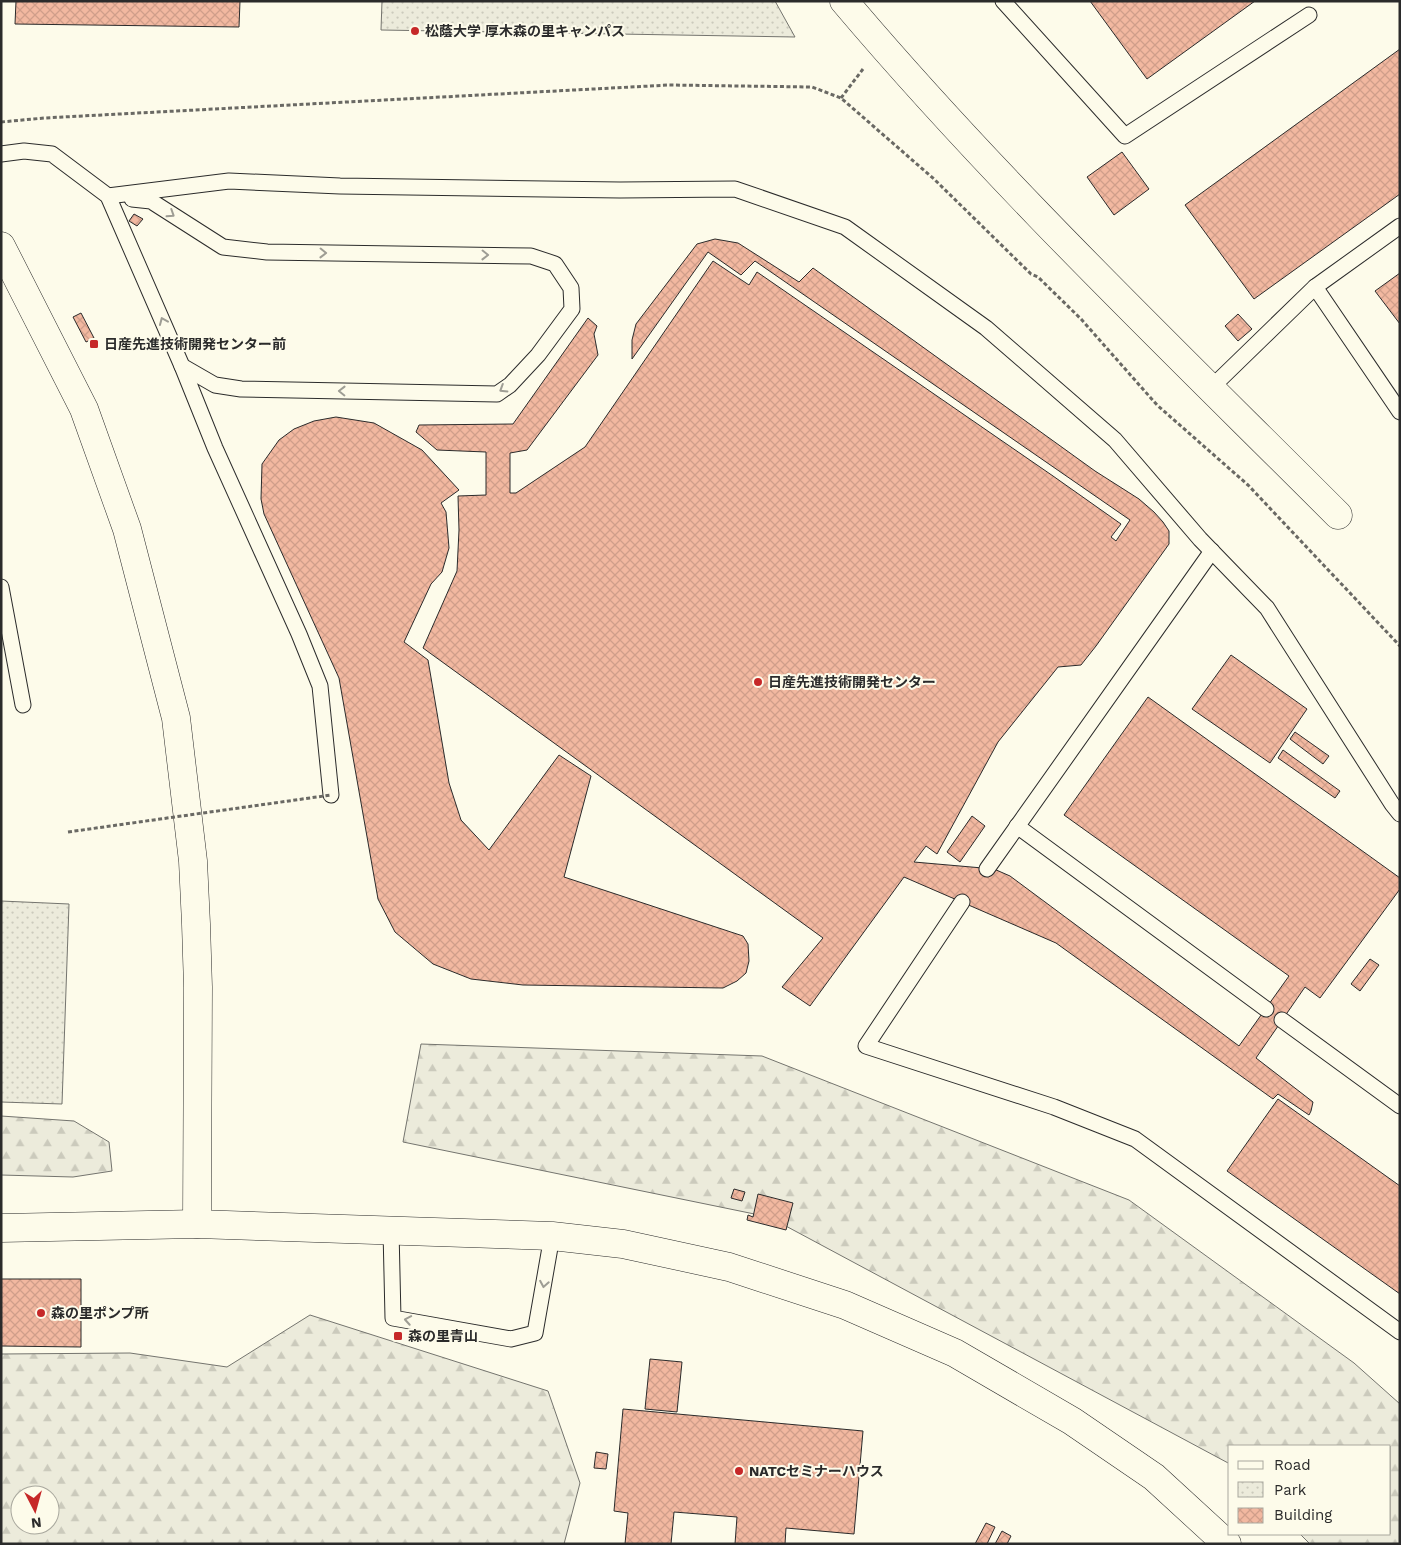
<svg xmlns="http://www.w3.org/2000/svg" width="1401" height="1545" font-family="'Work Sans','Noto Sans JP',sans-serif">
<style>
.forest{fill:url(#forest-firs);stroke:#74746e;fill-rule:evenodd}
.park{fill:url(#park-dots);stroke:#74746e}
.building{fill:url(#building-cross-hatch);stroke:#2b2b2b}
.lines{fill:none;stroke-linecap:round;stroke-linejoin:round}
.lane-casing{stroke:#2b2b2b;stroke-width:17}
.street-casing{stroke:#2b2b2b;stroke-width:29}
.secondary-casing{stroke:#2b2b2b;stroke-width:29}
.path{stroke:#6a6964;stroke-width:3;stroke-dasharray:4 2.5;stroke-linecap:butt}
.lane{stroke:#fdfbea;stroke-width:15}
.street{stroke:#fdfbea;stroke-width:28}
.secondary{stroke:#fdfbea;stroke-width:28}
.path-bridge{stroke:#6a6964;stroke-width:3;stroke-dasharray:4 2.5;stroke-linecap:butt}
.oneway{stroke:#9e9d94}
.poi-dot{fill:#c62828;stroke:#fdfbea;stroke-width:2}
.labels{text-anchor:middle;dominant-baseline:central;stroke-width:4;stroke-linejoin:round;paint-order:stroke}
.poi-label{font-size:14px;font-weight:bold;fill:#2b2b2b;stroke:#fdfbea;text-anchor:start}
</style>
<defs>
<pattern id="forest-firs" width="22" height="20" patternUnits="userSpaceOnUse" patternTransform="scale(1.25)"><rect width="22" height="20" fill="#ecebdb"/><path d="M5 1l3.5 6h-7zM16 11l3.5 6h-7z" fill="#cbcabc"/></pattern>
<pattern id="park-dots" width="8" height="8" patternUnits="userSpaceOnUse" patternTransform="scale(1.25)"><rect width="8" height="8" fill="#ecebdb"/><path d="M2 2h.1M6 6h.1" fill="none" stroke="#cbcabc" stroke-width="1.8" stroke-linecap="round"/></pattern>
<pattern id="building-cross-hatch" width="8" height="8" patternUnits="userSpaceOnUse" patternTransform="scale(1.25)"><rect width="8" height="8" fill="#f2b8a0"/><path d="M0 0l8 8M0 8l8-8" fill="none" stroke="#d09e8a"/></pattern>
</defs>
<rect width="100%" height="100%" fill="#fdfbea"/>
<g class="forest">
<polygon points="421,1044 762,1056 1129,1200 1354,1363 1400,1404 1400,1544 1310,1544 1300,1534 1390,1534 1390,1446 1230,1446 1230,1464 769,1217 403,1142"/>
<polygon points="1,1116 74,1121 109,1142 112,1171 73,1177 1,1175"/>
<path d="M310 1315 548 1391 580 1483 564 1544H1V1354L130 1353 227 1367ZM20 1495H50V1525H20Z"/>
</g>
<g class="park">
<polygon points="382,1 775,1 795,37 381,30"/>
<polygon points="1,901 69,904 62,1104 1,1102"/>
</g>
<g class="building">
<polygon points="16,1 240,1 239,27 15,24"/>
<polygon points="1090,1 1255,1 1147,79"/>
<polygon points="1400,49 1400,194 1254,299 1185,205"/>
<polygon points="1122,152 1149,189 1114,215 1087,177"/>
<polygon points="134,214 143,219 137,226 129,221"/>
<polygon points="715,239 738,243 799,282 813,268 1095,471 1139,499 1154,512 1163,522 1169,531 1169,544 1096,646 1081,665 1058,667 998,742 937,854 926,846 914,862 994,869 1010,876 1239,1046 1289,976 1064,815 1148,697 1400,878 1400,889 1320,998 1305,987 1256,1058 1313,1102 1311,1111 1309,1115 1278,1094 1273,1099 1056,943 904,877 810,1006 782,987 823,938 423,648 457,571 459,530 458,496 486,495 486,452 437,450 416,432 419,425 513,424 588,318 597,326 594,334 598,355 527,450 510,453 510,493 516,493 585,447 713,261 749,285 757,272 1053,476 1121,524 1111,537 1116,541 1130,520 755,261 741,275 708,252 632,359 632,340 636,324 697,244"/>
<polygon points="1400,273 1400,324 1375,291"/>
<polygon points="81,313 94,338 86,342 73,317"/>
<polygon points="1238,314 1252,329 1238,341 1225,326"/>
<polygon points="336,417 374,423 422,450 459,490 441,503 446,512 449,548 442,572 431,584 404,642 428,660 449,783 461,820 489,850 559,755 591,776 564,877 743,936 748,944 749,961 746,973 737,981 723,988 523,985 471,979 433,964 395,932 378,899 339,678 264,514 261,499 262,464 279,440 294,429 314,421"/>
<polygon points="1231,655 1307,709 1270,763 1192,709"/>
<polygon points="1295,732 1329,756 1323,764 1290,739"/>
<polygon points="1283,750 1340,791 1335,798 1278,758"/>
<polygon points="972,816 985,826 960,862 947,852"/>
<polygon points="1370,959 1379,965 1360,991 1351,984"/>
<polygon points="1278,1099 1400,1186 1400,1294 1227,1171"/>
<polygon points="734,1189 745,1192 742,1201 731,1198"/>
<polygon points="758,1194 793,1203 786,1230 747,1220 748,1215 753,1217"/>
<polygon points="1,1279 81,1279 81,1347 1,1346"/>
<polygon points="650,1359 682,1362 677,1412 645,1409"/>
<polygon points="623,1409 863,1431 854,1534 786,1528 785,1544 735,1544 737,1517 674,1512 671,1544 625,1544 628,1513 614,1511"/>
<polygon points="596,1452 608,1454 606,1469 594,1468"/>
<polygon points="986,1523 995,1527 987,1544 975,1544"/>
<polygon points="1002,1531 1011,1536 1007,1544 995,1544"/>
</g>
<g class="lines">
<defs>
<g id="lane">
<polyline points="1003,1 1125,136 1309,15"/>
<polyline points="1,154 24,151 52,154 108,196 182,366 215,385 241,389 497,394 510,385 538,355 572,309 571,288 555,264 531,256 267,252 223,247 151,201 132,199"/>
<polyline points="108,196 229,181 340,186 620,190 735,189 845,227 986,328 1115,440 1200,539 1267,608 1392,804 1400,814"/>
<polyline points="1315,287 1400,412"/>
<polyline points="182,366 215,448 299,634 320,686 331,795"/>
<polyline points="1211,388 1315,287 1400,226"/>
<polyline points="1,587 23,705"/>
<polyline points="1017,826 1266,1009"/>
<polyline points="987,869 1212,551"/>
<polyline points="962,902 866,1046 1054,1107 1135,1139 1400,1332"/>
<polyline points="1282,1020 1400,1106"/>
<polyline points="391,1230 393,1318 511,1339 535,1333 552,1236"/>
</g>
<path id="street" d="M844 1C997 182 1170 347 1338 515"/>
<g id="secondary">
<polyline points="1,246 84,409 127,529 176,718 193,861 196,924 198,987 197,1224"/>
<polyline points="1,1228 197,1224 552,1236 623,1244 729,1267 845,1305 955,1353 1072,1421 1154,1477 1227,1544"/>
</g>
</defs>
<use href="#lane" class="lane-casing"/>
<use href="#street" class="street-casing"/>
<use href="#secondary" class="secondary-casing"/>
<g class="path">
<polyline points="841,98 863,69"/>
<polyline points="1,122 44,118 669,85 812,87 841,98 934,179 1031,274 1038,277 1081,319 1157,405 1248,485 1400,646"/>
</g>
<use href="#lane" class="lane"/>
<use href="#street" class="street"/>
<use href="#secondary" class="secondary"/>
<polyline class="path-bridge" points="68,832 331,795"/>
</g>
<defs><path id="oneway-chevron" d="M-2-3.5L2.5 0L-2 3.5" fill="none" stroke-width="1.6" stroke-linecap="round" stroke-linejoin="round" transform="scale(1.25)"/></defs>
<g class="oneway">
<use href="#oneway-chevron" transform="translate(171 214) rotate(33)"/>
<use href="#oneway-chevron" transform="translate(323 253) rotate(1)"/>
<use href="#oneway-chevron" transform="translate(485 255) rotate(1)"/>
<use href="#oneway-chevron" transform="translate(163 321) rotate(-113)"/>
<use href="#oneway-chevron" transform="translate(503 389) rotate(148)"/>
<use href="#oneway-chevron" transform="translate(342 391) rotate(-179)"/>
<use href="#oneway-chevron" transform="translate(544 1284) rotate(100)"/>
<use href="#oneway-chevron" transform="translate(408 1320) rotate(-170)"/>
</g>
<g class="poi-dot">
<circle cx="415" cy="31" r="5"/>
<rect x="89" y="339" width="10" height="10" rx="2.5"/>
<circle cx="758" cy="682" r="5"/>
<circle cx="41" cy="1313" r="5"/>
<rect x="393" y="1331" width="10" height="10" rx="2.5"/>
<circle cx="739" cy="1471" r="5"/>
</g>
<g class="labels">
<g class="poi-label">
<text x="425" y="31">松蔭大学 厚木森の里キャンパス</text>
<text x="104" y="344">日産先進技術開発センター前</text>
<text x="768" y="682">日産先進技術開発センター</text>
<text x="51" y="1313">森の里ポンプ所</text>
<text x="408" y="1336">森の里青山</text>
<text x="749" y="1471">NATCセミナーハウス</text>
</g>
</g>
<rect width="1401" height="1545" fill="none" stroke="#2b2b2b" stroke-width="5"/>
<rect x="1228" y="1445" width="162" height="90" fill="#fdfbea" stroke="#a9a89e"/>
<rect x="1238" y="1461" width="25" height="8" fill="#fdfbea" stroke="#a9a89e"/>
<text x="1274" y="1470" font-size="15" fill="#2b2b2b">Road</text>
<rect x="1238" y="1482" width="25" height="15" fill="url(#park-dots)" stroke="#a9a89e"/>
<text x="1274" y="1495" font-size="15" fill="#2b2b2b">Park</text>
<rect x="1238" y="1508" width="25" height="15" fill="url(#building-cross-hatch)" stroke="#a9a89e"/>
<text x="1274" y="1520" font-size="15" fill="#2b2b2b">Building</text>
<g transform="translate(35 1510) rotate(174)"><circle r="24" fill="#fdfbea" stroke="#a9a89e"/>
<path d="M0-4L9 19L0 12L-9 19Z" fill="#c62828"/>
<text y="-8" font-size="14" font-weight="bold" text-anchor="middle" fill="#2b2b2b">N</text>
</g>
</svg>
